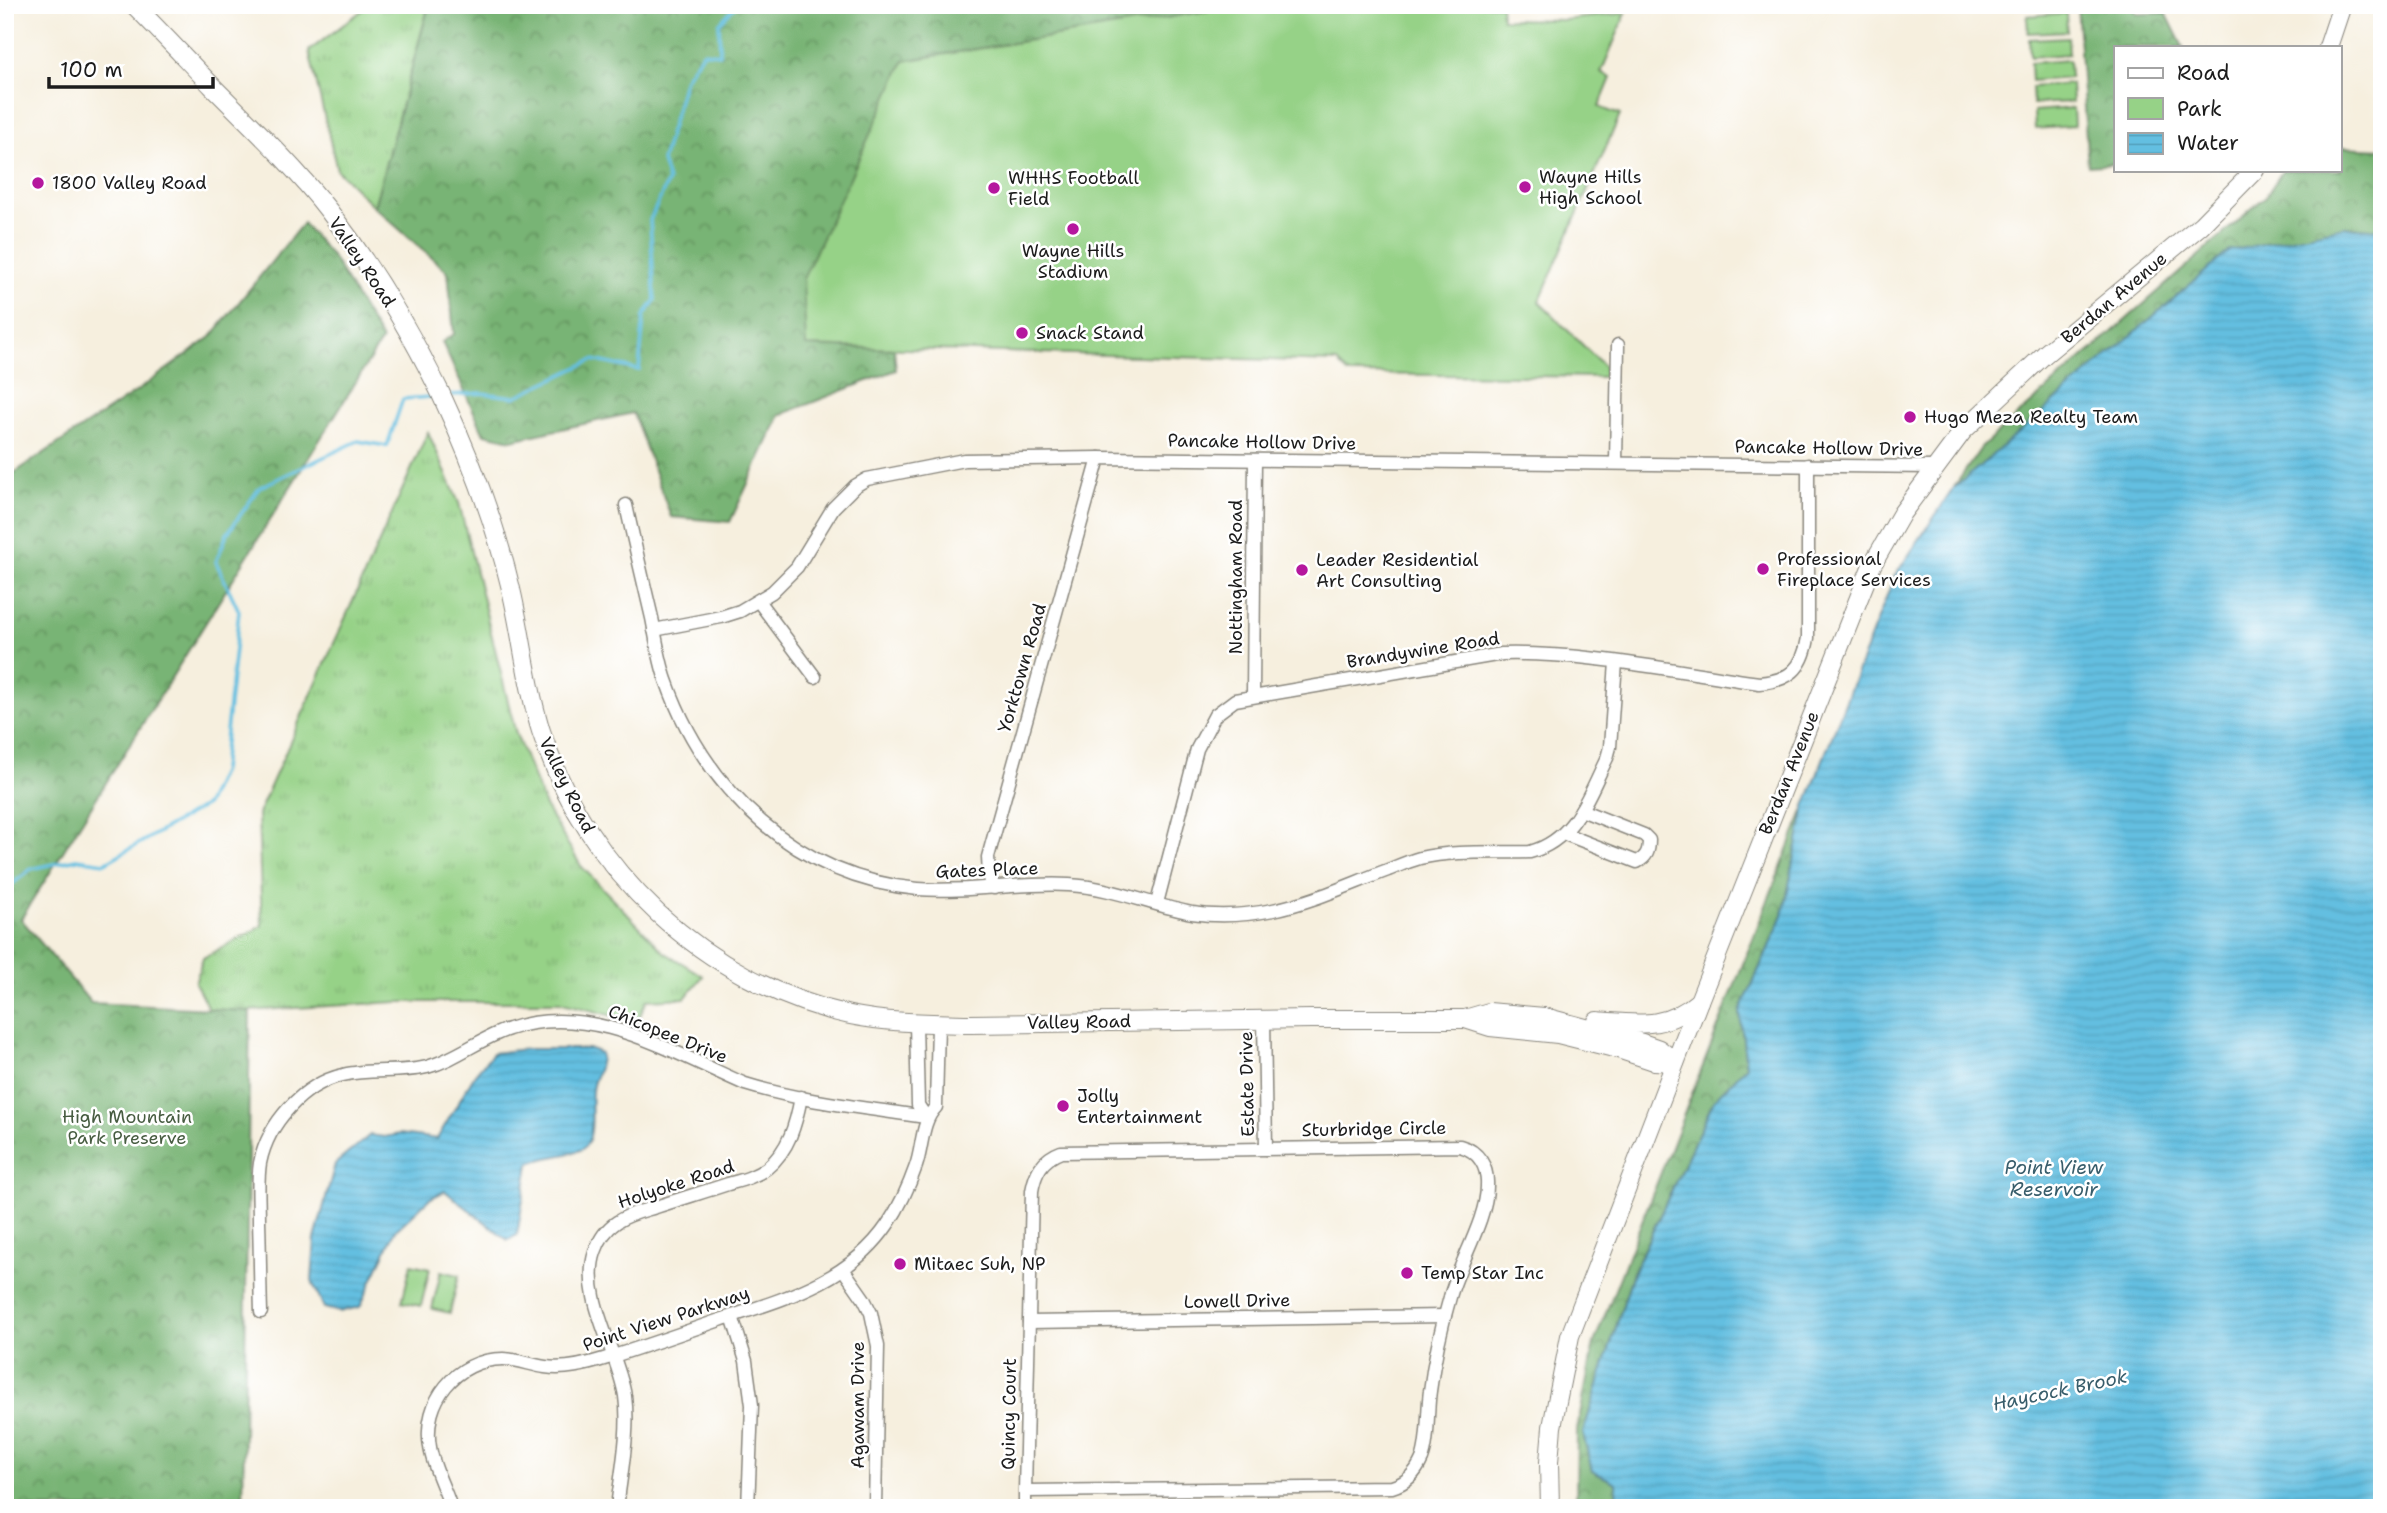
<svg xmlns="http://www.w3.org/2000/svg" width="2387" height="1513" font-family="'Shantell Sans',sans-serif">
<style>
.grass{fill:url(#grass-tufts);stroke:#597752;stroke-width:2}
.forest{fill:url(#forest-crowns);stroke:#4a6848;stroke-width:2}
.park{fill:#96d287;stroke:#597752;stroke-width:2}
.water{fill:url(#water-rules);stroke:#406e7e;stroke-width:2}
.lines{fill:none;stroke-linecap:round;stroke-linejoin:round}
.stream{stroke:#63bfe1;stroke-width:3.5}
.street-casing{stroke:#89867d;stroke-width:15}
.secondary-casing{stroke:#89867d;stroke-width:20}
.street{stroke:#fff;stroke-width:12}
.secondary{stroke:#fff;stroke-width:18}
.poi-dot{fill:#b5179e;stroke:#fff;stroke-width:2.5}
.labels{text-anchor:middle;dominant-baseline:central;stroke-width:5;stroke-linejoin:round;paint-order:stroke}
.poi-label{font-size:18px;fill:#1c1c1c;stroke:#fff;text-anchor:start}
.street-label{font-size:18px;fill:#1c1c1c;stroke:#fff}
.park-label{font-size:18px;fill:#475c41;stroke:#fff}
.water-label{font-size:19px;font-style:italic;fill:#385d6b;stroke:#fff}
</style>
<defs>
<pattern id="grass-tufts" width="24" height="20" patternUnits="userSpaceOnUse" patternTransform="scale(1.75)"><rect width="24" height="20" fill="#96d287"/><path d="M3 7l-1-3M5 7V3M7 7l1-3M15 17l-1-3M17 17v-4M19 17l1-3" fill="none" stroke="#81b474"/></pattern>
<pattern id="forest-crowns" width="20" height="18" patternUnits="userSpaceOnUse" patternTransform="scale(1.75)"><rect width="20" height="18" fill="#78b474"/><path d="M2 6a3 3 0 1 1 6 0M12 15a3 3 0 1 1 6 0" fill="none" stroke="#62925e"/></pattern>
<pattern id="water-rules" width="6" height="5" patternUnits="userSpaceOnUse" patternTransform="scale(1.75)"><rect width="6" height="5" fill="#63bfe1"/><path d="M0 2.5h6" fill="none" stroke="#55a4c0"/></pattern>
</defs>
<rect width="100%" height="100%" fill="#fff"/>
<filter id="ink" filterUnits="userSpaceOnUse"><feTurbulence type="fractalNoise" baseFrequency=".0143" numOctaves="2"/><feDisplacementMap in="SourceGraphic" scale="14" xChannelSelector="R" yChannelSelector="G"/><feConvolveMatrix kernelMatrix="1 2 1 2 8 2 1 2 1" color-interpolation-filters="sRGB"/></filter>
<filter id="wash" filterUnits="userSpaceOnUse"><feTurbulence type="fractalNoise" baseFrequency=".00686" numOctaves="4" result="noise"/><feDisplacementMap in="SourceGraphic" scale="28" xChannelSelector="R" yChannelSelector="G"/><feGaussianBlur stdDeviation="1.57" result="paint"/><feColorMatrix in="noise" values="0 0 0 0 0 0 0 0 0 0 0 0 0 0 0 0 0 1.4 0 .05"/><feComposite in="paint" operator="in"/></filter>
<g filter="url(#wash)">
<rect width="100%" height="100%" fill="#f6efde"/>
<g class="grass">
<polygon points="369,5 429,5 374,207 337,170 309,51"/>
<polygon points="428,432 459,503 516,734 545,806 581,866 664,952 703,976 685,998 647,1000 637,1022 559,1002 397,1002 211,1013 195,983 203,958 262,926 258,814"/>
</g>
<g class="forest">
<polygon points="429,5 1218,5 1214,10 904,61 806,346 894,349 896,370 780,415 730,522 671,517 633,413 512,440 484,434 442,342 454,334 448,272 374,207"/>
<polygon points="2077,5 2132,5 2137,14 2166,13 2183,47 2116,47 2116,164 2088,166"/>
<polygon points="2340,147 2382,149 2382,230 2344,227 1954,487 1981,448 2266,196 2283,170 2340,170"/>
<polygon points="303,223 333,258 382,340 21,919 91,1003 250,1011 243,1508 5,1508 5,479 137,391 211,337"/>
<polygon points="1805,806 1783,915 1740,1012 1746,1067 1714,1100 1633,1272 1583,1433 1592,1471 1616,1483 1617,1508 1576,1508 1577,1430 1594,1343"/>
</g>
<g class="park">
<polygon points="1281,5 1501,5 1502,19 1564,20 1626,13 1601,73 1611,78 1599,107 1620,115 1539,302 1604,366 1605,377 1349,374 1337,362 806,346 803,279 904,61 1214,10 1238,8 1280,10"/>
<polygon points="2066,13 2067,31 2028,33 2027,16"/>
<polygon points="2068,37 2069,54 2030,57 2029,39"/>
<polygon points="2069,60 2070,78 2031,81 2030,63"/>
<polygon points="2071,84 2072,102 2033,104 2032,87"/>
<polygon points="2073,108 2074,126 2035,129 2034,111"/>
<polygon points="411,1264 430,1268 421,1306 402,1302"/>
<polygon points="441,1271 459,1275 450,1313 432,1309"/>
</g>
<g class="water">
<polygon points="2344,227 2382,230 2382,1508 1617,1508 1616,1483 1592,1471 1583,1433 1633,1273 1714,1100 1746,1067 1740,1012 1783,915 1805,806 1894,577 1953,489 2229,251"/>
<path d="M526 1049H591L601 1053C602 1065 596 1074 593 1085 588 1102 598 1139 582 1149 568 1157 544 1155 529 1164L517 1235 508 1240 445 1191 429 1199 395 1231 360 1307 339 1312 324 1308 312 1281 315 1239 335 1164 370 1135 384 1137 400 1134 437 1139 475 1074 493 1053Z"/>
</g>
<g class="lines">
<g class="stream">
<polyline points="452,395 481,393 515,397 593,360 639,370 644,316 655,300 650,220 668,181 662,161 685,78 703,52 720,54 719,24 736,5"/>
<polyline points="5,890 31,869 77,859 105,863 206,805 222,770 239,611 216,562 227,534 260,487 358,441 387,446 403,399 431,397"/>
</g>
</g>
</g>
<g filter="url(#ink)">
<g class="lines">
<defs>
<g id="street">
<polyline points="1616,463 1618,345"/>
<path d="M626 505C634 542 643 580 652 618 656 638 659 660 666 680 705 791 798 878 918 889 968 893 1019 882 1069 885 1112 887 1150 905 1192 913 1218 917 1248 915 1273 910 1313 902 1350 884 1388 870 1398 866 1409 861 1420 858 1452 850 1497 853 1530 852 1575 840 1588 796 1607 758L1610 747 1616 662"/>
<polyline points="759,602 815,677"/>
<polyline points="654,630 721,617 740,611 772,592 797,567 833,508 855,486 867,479 964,460 1099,458 1934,467"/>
<polyline points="1253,695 1255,460"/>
<path d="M1565 834 1637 862C1647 857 1649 851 1649 840L1644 835 1581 810"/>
<polyline points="994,888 989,876 988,857 1099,458"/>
<path d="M1157 903 1197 749 1215 715 1235 700 1502 654C1587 652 1674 671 1759 683 1789 681 1803 669 1808 638V465"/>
<polyline points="1264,1019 1266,1149"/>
<polyline points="916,1024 918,1105 926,1117"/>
<polyline points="843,1269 864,1299 871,1313 878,1346 875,1508"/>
<path d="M261 1312C260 1282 260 1251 259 1221 259 1202 257 1182 260 1163 268 1123 303 1084 343 1075 370 1068 398 1074 427 1067 457 1059 480 1038 509 1029 591 1001 671 1052 745 1084 803 1102 866 1108 926 1117"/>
<polyline points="732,1316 746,1361 752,1405 748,1508"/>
<polyline points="1029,1322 1445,1316"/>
<path d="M1025 1491 1392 1487C1406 1483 1416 1473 1422 1459 1429 1441 1427 1411 1430 1391 1434 1359 1441 1328 1450 1297 1459 1263 1487 1219 1487 1186 1488 1167 1479 1151 1460 1146L1061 1152C1042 1159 1035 1173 1032 1191L1025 1491V1508"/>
<path d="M451 1508C445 1488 433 1468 430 1447 422 1402 456 1359 503 1359 517 1359 531 1365 545 1367 565 1370 585 1365 604 1359 643 1347 682 1333 720 1320 783 1299 849 1282 888 1224 900 1206 909 1186 916 1166 923 1146 921 1122 936 1107L938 1024"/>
<path d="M617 1508C621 1472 630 1432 625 1396 618 1351 580 1297 595 1252 599 1240 606 1229 617 1222 628 1214 643 1211 656 1207 680 1199 704 1192 728 1184 742 1180 755 1177 767 1168 789 1150 796 1124 801 1097"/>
</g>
<g id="secondary">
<path d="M134 5C161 32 187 60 213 87 253 127 294 166 329 211 372 267 409 329 440 392 469 454 494 519 510 585 522 633 526 684 541 731 586 871 705 983 850 1015 889 1023 929 1023 970 1024L1311 1019H1465L1489 1012 1544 1017 1642 1043 1659 1049 1675 1062"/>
<polyline points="2328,47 2342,5"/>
<polyline points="1465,1019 1490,1027 1558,1034 1618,1049 1654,1061 1675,1062"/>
<path d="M1597 1021C1638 1024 1665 1030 1699 1001"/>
<polyline points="1550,1508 1549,1462 1552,1427 1570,1336 1699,1001 1872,565 1902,513 1963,431 2045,354 2201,225 2255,170"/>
</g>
</defs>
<use href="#street" class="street-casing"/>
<use href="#secondary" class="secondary-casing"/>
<use href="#street" class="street"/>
<use href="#secondary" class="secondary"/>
</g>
</g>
<g class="poi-dot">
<circle cx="38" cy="183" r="7"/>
<circle cx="1525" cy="187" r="7"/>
<circle cx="994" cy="188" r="7"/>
<circle cx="1073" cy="229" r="7"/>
<circle cx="1022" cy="333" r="7"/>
<circle cx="1910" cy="417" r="7"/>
<circle cx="1763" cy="569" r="7"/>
<circle cx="1302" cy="570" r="7"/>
<circle cx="1063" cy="1106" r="7"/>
<circle cx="900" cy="1264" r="7"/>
<circle cx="1407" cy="1273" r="7"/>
</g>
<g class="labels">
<g class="poi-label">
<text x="1539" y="177">Wayne Hills<tspan x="1539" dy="21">High School</tspan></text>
<text x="1008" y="178">WHHS Football<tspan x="1008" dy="21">Field</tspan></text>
<text x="52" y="183">1800 Valley Road</text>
<text x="1073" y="251" text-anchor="middle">Wayne Hills<tspan x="1073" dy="21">Stadium</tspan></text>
<text x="1036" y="333">Snack Stand</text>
<text x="1924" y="417">Hugo Meza Realty Team</text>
<text x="1777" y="559">Professional<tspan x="1777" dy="21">Fireplace Services</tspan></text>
<text x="1316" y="560">Leader Residential<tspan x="1316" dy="21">Art Consulting</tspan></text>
<text x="1077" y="1096">Jolly<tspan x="1077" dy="21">Entertainment</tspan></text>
<text x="914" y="1264">Mitaec Suh, NP</text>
<text x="1421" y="1273">Temp Star Inc</text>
</g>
<g class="street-label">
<text transform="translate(362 262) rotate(56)">Valley Road</text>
<text transform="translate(2114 298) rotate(-40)">Berdan Avenue</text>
<text transform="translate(1262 442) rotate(1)">Pancake Hollow Drive</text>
<text transform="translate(1829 448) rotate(1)">Pancake Hollow Drive</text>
<text transform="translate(1236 577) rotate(-90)">Nottingham Road</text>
<text transform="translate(1423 650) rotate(-9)">Brandywine Road</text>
<text transform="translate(1022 668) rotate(-74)">Yorktown Road</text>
<text transform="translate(1789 773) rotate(-68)">Berdan Avenue</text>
<text transform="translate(567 785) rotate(64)">Valley Road</text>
<text transform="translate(987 870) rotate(-2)">Gates Place</text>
<text transform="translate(1079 1022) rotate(-1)">Valley Road</text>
<text transform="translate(668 1034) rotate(22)">Chicopee Drive</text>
<text transform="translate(1247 1084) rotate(-91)">Estate Drive</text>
<text transform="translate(1374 1129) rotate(-1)">Sturbridge Circle</text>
<text transform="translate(676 1184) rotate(-18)">Holyoke Road</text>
<text transform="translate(1237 1301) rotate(-1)">Lowell Drive</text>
<text transform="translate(666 1319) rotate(-18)">Point View Parkway</text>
<text transform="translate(858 1405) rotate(-90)">Agawam Drive</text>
<text transform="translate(1009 1414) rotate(-89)">Quincy Court</text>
</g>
<g class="park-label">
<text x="127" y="1117">High Mountain<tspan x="127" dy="21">Park Preserve</tspan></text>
</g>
<g class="water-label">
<text x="2054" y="1167">Point View<tspan x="2054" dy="22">Reservoir</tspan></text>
<text transform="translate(2060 1390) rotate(-12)">Haycock Brook</text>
</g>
</g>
<rect width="2387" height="1513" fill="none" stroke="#fff" stroke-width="28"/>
<rect x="2114" y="46" width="228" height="126" fill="#ffffff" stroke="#a4a4a4" stroke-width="2"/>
<rect x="2128" y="68" width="35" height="10" fill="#ffffff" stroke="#a4a4a4" stroke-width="2"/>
<text x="2177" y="80" font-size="21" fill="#1c1c1c">Road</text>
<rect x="2128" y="98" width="35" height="21" fill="#96d287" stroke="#a4a4a4" stroke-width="2"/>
<text x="2177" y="116" font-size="21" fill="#1c1c1c">Park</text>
<rect x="2128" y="133" width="35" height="21" fill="url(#water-rules)" stroke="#a4a4a4" stroke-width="2"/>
<text x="2177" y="150" font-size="21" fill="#1c1c1c">Water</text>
<path d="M49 77v10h164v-10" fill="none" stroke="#1c1c1c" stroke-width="3.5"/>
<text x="60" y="77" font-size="21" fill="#1c1c1c" stroke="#ffffff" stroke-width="5" paint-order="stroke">100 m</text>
</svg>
